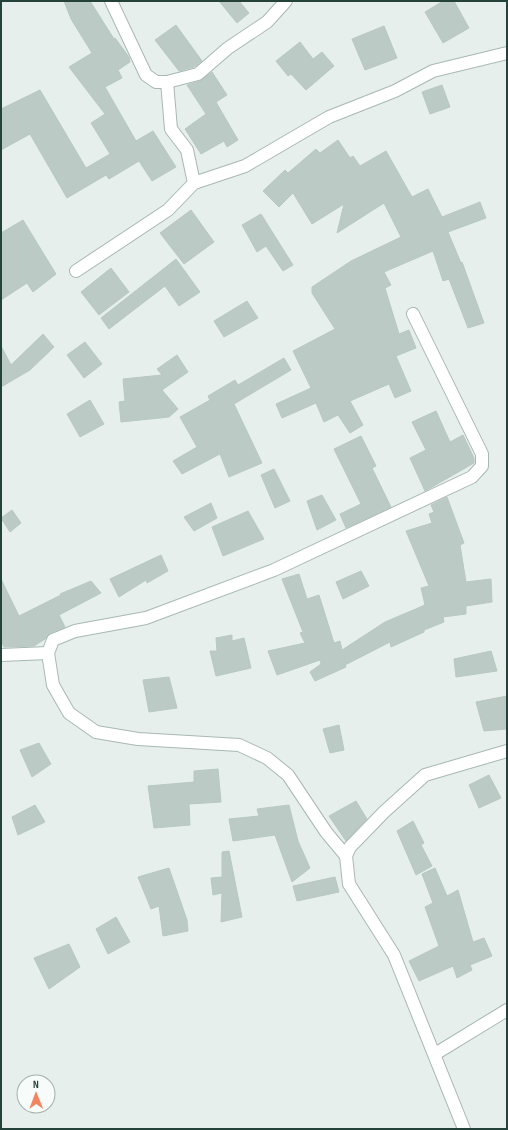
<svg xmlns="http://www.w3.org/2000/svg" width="508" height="1130" font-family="'Sofia Sans Condensed',sans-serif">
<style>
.building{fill:#bbcac4;stroke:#b8c9c2}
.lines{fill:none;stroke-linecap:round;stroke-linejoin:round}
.street-casing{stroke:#a8b8b2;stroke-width:14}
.street{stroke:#fff;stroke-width:12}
</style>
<rect width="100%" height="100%" fill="#e6efeb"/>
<g class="building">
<polygon points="64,1 90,1 114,39 115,38 129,57 130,62 118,70 122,78 105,87 136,141 153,131 176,167 152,181 139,161 109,179 106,175 67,198 30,134 1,150 1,109 40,90 86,168 110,154 91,123 105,114 69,67 92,53 71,19"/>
<polygon points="219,1 239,1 249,13 237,23"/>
<polygon points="443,1 454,1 469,28 443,43 425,12"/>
<polygon points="176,25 202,61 194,67 179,71 155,40"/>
<polygon points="384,26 397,58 365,70 352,39"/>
<polygon points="300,42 313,59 322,52 334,66 306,90 291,74 288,76 276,61"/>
<polygon points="212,72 227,95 216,102 238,140 227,147 224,141 201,154 185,129 206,114 187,85 200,81"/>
<polygon points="442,85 450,107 430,114 422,92"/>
<polygon points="338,140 350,158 353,156 360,166 386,151 412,197 428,189 442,217 480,202 486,218 448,232 461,263 462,262 484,323 468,328 449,279 443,281 433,251 384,272 391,285 385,288 399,334 409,330 416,348 396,356 411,391 395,398 389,384 350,401 363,425 350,433 338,415 324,422 316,403 282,418 276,404 311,388 293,351 335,329 312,293 312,287 351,261 401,237 384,203 337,233 344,204 312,224 293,193 279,207 263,191 285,170 288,173 316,149 320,153"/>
<polygon points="191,210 214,242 184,264 160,233"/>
<polygon points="261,214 293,265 283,271 266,246 257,252 242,225"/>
<polygon points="23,220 56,274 33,292 27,283 1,300 1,233"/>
<polygon points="176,259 200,292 179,306 165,286 109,329 101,318"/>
<polygon points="111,268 129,292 99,315 81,292"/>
<polygon points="247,301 258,318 224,337 214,321"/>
<polygon points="43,334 54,347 30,370 1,387 1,346 11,365"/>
<polygon points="85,342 102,364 84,378 67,355"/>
<polygon points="177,355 188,372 162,390 178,409 169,417 121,422 119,402 125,401 123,379 162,375 157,369"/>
<polygon points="284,358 291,370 234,404 262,463 229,477 220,454 182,474 173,461 197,447 180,417 210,400 208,396 235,380 238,385"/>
<polygon points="90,400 104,424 80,437 67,414"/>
<polygon points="436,411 450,442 463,435 474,458 474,463 425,491 410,458 426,450 412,422"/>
<polygon points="361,436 376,466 372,468 391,507 346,528 340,514 361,504 334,449"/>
<polygon points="274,469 290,501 275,508 261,475"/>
<polygon points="322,495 336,520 317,530 307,501"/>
<polygon points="447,497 464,543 460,545 466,582 491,579 492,602 466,606 466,614 443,617 444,622 424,630 424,632 391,647 390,642 345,665 346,667 315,681 310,672 321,664 320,660 277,675 268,651 305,643 300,633 303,632 282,579 299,574 307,599 319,595 334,643 340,641 342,650 385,622 425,605 421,588 429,586 406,531 432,523 429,514 434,512 431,505"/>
<polygon points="211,503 217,518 194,531 184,517"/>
<polygon points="12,510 21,523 10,532 1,518"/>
<polygon points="248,511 264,539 223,556 212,527"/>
<polygon points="161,555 168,571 147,583 146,580 119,597 110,579"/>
<polygon points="361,571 369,586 343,599 336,582"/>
<polygon points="1,579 19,616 61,595 60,594 91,581 101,593 59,615 65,627 50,633 45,639 34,646 4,647 1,641"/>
<polygon points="232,635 232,641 244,638 251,668 216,676 210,651 217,651 216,638"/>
<polygon points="491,651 497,671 456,677 454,659"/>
<polygon points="169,677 177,708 149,712 143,680"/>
<polygon points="507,696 507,729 484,731 476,702"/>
<polygon points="339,725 344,750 330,753 323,729"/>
<polygon points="39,743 51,764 32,777 20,750"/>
<polygon points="218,769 221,802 189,804 190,825 154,828 148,786 194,782 194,771"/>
<polygon points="489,775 501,798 479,808 469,785"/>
<polygon points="356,801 367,819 346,841 329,816"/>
<polygon points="35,805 45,822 18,835 12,817"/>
<polygon points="289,805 298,841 310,868 292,882 275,835 233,841 229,819 259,816 257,809"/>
<polygon points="413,821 424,843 421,845 432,866 416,875 397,831"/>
<polygon points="229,851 242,917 221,922 222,893 213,895 211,878 222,877 222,852"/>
<polygon points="169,868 187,920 188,931 163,936 159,906 151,909 138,877"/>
<polygon points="435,868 447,896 458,890 473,942 484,938 492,956 470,965 472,970 457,978 453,966 419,981 409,961 439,946 425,907 433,903 422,874"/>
<polygon points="335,877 339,892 297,901 293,886"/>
<polygon points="116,917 130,942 108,954 96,929"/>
<polygon points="69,944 80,967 49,989 34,958"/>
</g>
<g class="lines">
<defs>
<g id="street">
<polyline points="111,1 146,75 156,82 167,82 198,74 228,48 267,22 286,1"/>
<polyline points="194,183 245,166 329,117 395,91 433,71 507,53"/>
<polyline points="76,271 168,210 194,183 187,150 171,129 167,82"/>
<polyline points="1,655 48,653"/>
<polyline points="346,856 326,832 288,775 267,758 239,745 138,739 96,732 69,713 53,685 48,653 53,640 75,631 146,618 274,570 472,477 482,466 482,454 413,314"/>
<polyline points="435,1054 507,1010"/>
<polyline points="464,1129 394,955 349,884 346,856 350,847 384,812 425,775 507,751"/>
</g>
</defs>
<use href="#street" class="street-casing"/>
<use href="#street" class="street"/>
</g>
<rect width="508" height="1130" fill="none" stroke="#24423a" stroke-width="4"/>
<g transform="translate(36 1094) rotate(359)"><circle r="19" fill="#f7fbf9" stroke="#a3b1ad"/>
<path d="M0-3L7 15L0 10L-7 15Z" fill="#f4845f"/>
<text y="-6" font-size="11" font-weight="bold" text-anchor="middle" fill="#24423a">N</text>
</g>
</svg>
